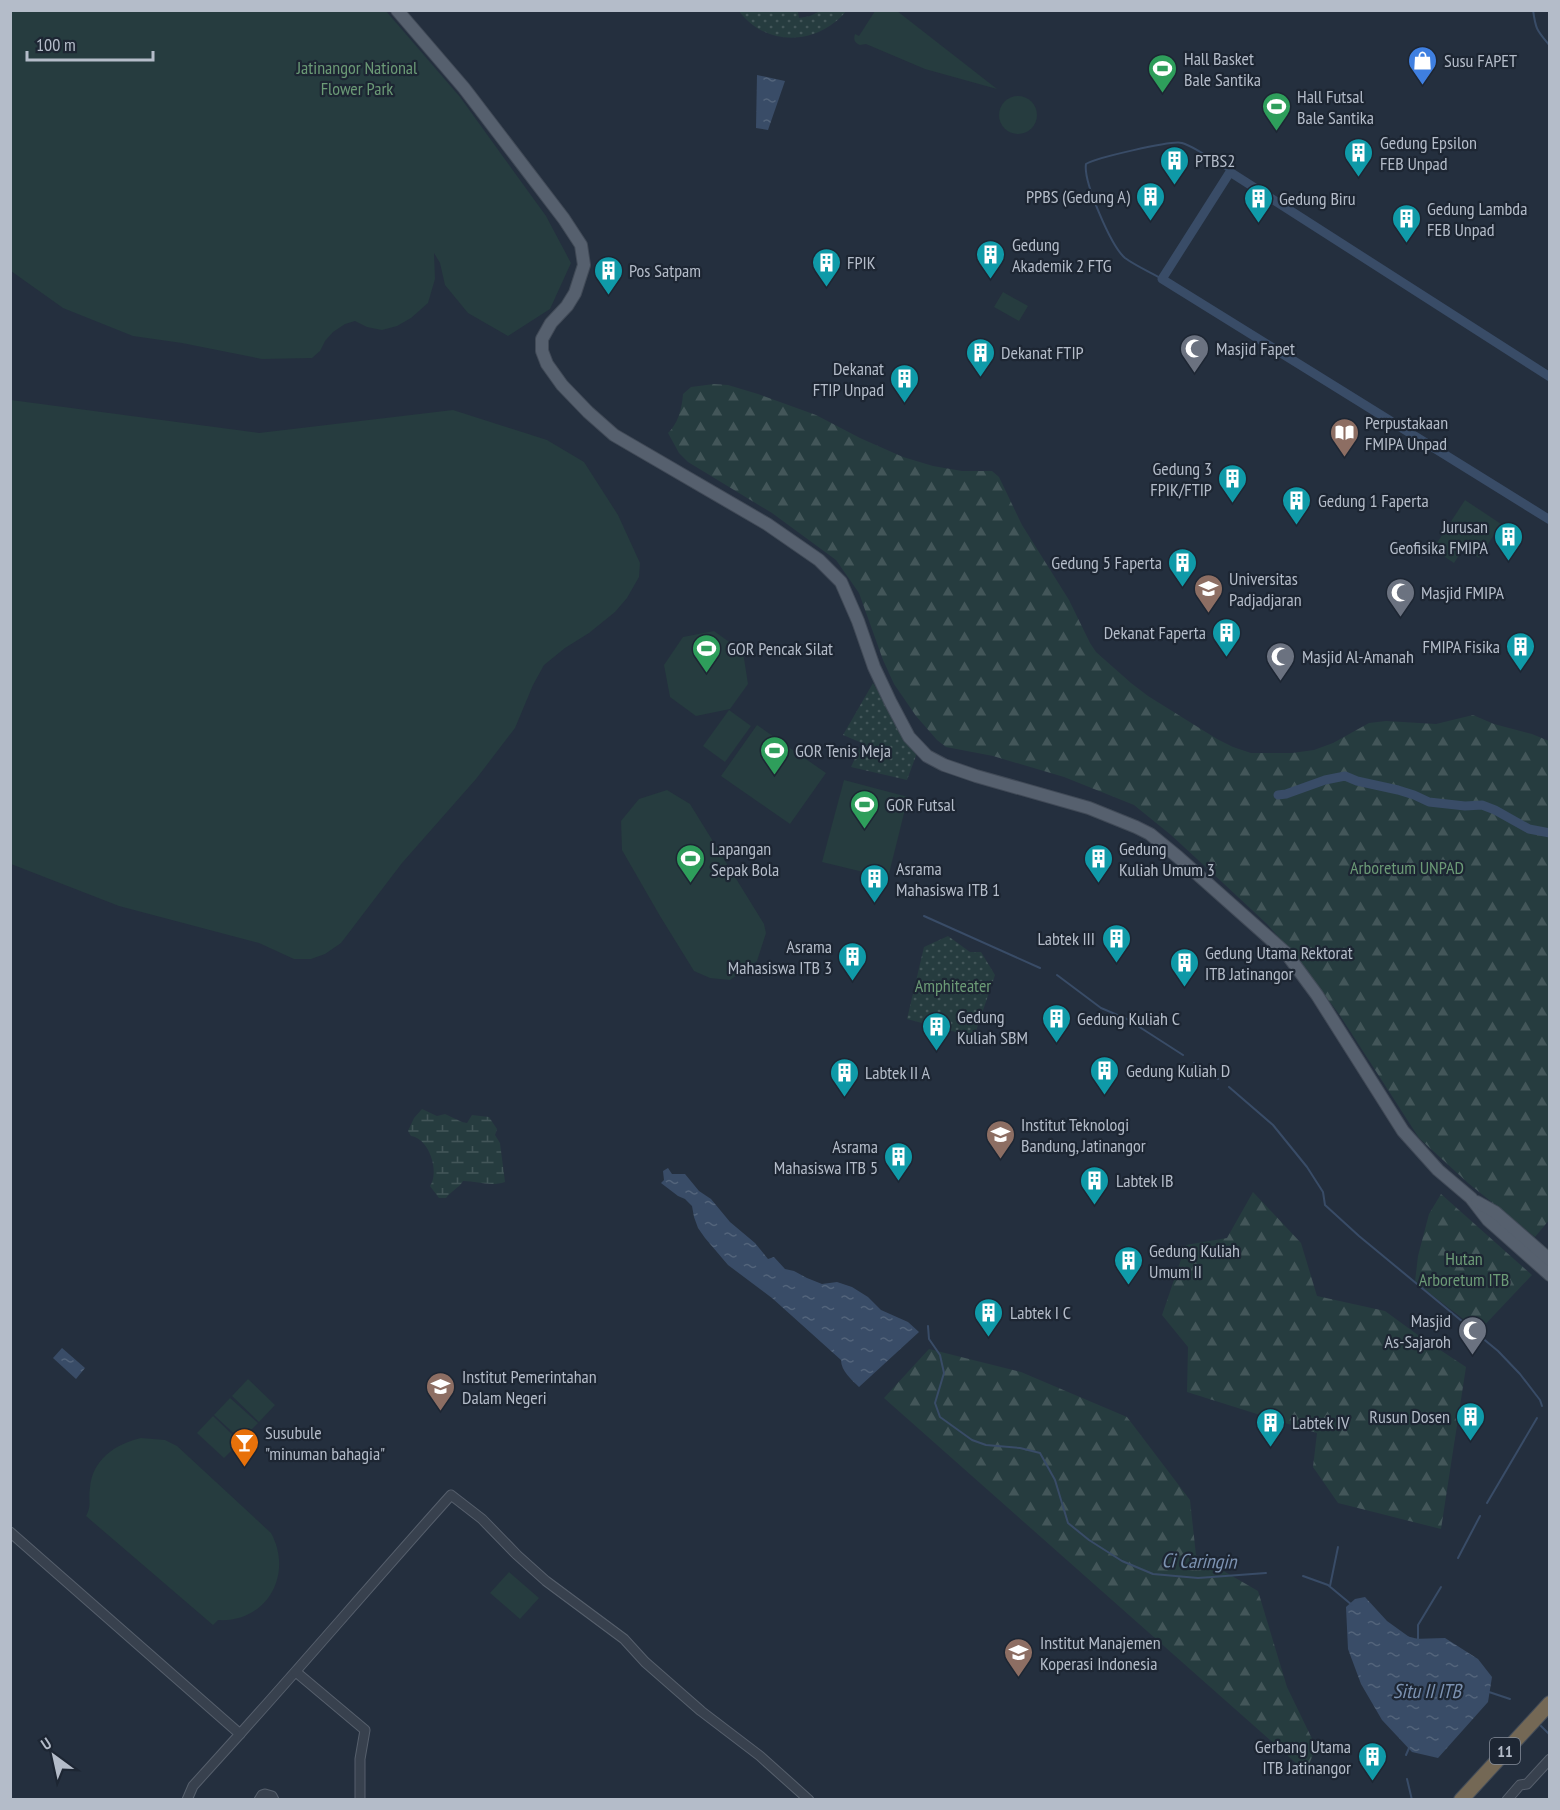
<svg xmlns="http://www.w3.org/2000/svg" width="1560" height="1810" font-family="'PT Sans Narrow',sans-serif">
<style>
.green{fill:#263c3f}
.forest{fill:url(#forest-firs)}
.wetland{fill:url(#wetland-marsh)}
.park{fill:url(#park-dots)}
.water{fill:url(#water-ripples)}
.lines{fill:none;stroke-linecap:round;stroke-linejoin:round}
.stream{stroke:#394c67;stroke-width:2}
.canal{stroke:#394c67;stroke-width:9}
.minor-casing{stroke:#565f6c;stroke-width:11}
.major-casing{stroke:#414a57;stroke-width:14}
.highway-casing{stroke:#434c59;stroke-width:16}
.minor{stroke:#38414e;stroke-width:9}
.major{stroke:#56606e;stroke-width:12}
.highway{stroke:#746855;stroke-width:14}
.labels{text-anchor:middle;dominant-baseline:central;stroke-width:4.5;stroke-linejoin:round;paint-order:stroke}
.shield{fill:#1d2633;stroke:#878f9c;stroke-width:1.5}
.shield-label{font-size:16px;font-weight:bold;fill:#b4bcc9}
.poi-label{font-size:18px;fill:#b4bcc9;stroke:#1d2633;text-anchor:start}
.park-label{font-size:18px;fill:#6b9a76;stroke:#1d2633}
.water-label{font-size:20px;font-style:italic;fill:#7c92b1;stroke:#1d2633}
</style>
<defs>
<pattern id="forest-firs" width="22" height="20" patternUnits="userSpaceOnUse" patternTransform="scale(1.5)"><rect width="22" height="20" fill="#263c3f"/><path d="M5 1l3.5 6h-7zM16 11l3.5 6h-7z" fill="#435659"/></pattern>
<pattern id="wetland-marsh" width="20" height="14" patternUnits="userSpaceOnUse" patternTransform="scale(1.5)"><rect width="20" height="14" fill="#263c3f"/><path d="M1 5h8M5 5V1M11 12h8M15 12V8" fill="none" stroke="#435659"/></pattern>
<pattern id="park-dots" width="8" height="8" patternUnits="userSpaceOnUse" patternTransform="scale(1.5)"><rect width="8" height="8" fill="#263c3f"/><path d="M2 2h.1M6 6h.1" fill="none" stroke="#435659" stroke-width="1.8" stroke-linecap="round"/></pattern>
<pattern id="water-ripples" width="26" height="14" patternUnits="userSpaceOnUse" patternTransform="scale(1.5)"><rect width="26" height="14" fill="#394c67"/><path d="M2 4q2-2 4 0t4 0M15 11q2-2 4 0t4 0" fill="none" stroke="#53647b"/></pattern>
</defs>
<rect width="100%" height="100%" fill="#242f3e"/>
<g class="green">
<polygon points="11,10 386,11 460,97 546,216 571,263 550,309 508,336 468,313 445,285 440,263 434,253 435,279 428,303 411,318 397,326 382,330 367,327 355,321 345,324 333,332 325,341 320,351 312,358 262,359 182,343 133,336 63,308 11,271"/>
<path d="M875 11H897L997 89 925 69 866 44 860 45C855 43 853 40 855 34L859 36Z"/>
<circle cx="1018" cy="115" r="19"/>
<polygon points="1003,292 1028,306 1019,321 994,307"/>
<polygon points="11,400 259,433 453,410 547,440 584,462 618,515 640,563 639,577 627,598 615,612 589,633 565,648 544,665 533,685 515,728 476,779 402,863 341,943 325,954 311,959 294,959 259,943 119,906 11,864"/>
<polygon points="1465,500 1501,524 1479,558 1464,548 1454,563 1433,549"/>
<polygon points="714,631 743,652 748,684 730,709 696,716 670,697 664,665 683,637"/>
<polygon points="729,710 751,726 725,762 703,746"/>
<polygon points="757,725 826,773 790,824 721,776"/>
<polygon points="844,780 908,797 888,878 822,862"/>
<polygon points="667,790 690,804 764,924 766,933 757,961 730,980 710,978 694,971 660,916 622,850 621,821 639,799"/>
<polygon points="248,1379 275,1405 259,1422 232,1396"/>
<polygon points="230,1398 258,1423 241,1440 214,1415"/>
<polygon points="213,1416 240,1442 224,1458 197,1433"/>
<path d="M141 1438 165 1440 177 1446 271 1533C294 1575 266 1623 218 1620L213 1625 86 1516C92 1505 88 1500 90 1488 92 1460 115 1444 141 1438Z"/>
<polygon points="509,1572 539,1598 520,1619 490,1593"/>
</g>
<g class="forest">
<path d="M714 384 728 385 758 394 816 415 860 438 903 457 933 466 962 471H992L999 477 1022 525 1069 600 1090 643 1096 652 1131 683 1148 696 1217 739 1233 747 1251 753H1292L1314 750 1333 743 1369 723 1386 721 1436 724 1473 715 1494 724 1532 734 1549 741 1550 1219 1535 1237 1468 1183 1419 1138 1339 1014 1291 951 1267 924 1223 883 1171 835 1134 805 1064 777 993 756 946 747 937 740 916 716 894 684 883 660 859 593 836 560 772 513 688 462 679 453 668 433C678 424 682 408 683 394L691 387Z"/>
<polygon points="1253,1192 1301,1243 1317,1296 1385,1311 1422,1338 1466,1367 1441,1529 1338,1503 1313,1467 1317,1433 1187,1392 1188,1347 1162,1315 1186,1245 1227,1238"/>
<polygon points="1441,1194 1532,1275 1479,1331 1415,1282 1418,1256 1429,1214"/>
<polygon points="929,1349 1021,1372 1127,1417 1190,1500 1196,1555 1258,1591 1287,1687 1316,1747 1306,1772 884,1398"/>
</g>
<path class="wetland" d="M422 1109 437 1116 445 1114 462 1122 467 1123 472 1115 489 1117 497 1129 495 1135 500 1143 505 1182C490 1187 478 1181 463 1181 459 1188 451 1191 446 1198H439L430 1186C440 1172 429 1138 411 1136L408 1131 414 1118Z"/>
<g class="park">
<path d="M783 10 798 12 799 18 810 16 820 11H846C819 45 766 48 739 11Z"/>
<polygon points="873,683 893,716 903,739 917,753 907,780 851,767 862,743 843,735"/>
<polygon points="948,936 970,952 981,952 995,975 974,1037 907,1019 924,947"/>
</g>
<g class="water">
<polygon points="757,75 785,81 768,130 756,128"/>
<path d="M668 1168 672 1174H685L699 1191 711 1199 730 1222 755 1243 768 1259 774 1257 785 1269 794 1271 807 1278 822 1284 837 1282 852 1287 868 1297 881 1310 908 1322 919 1332 859 1387C852 1380 841 1371 841 1360L772 1298 728 1265 705 1238 698 1228 694 1217 692 1206 685 1199 678 1196 661 1183 664 1180 663 1171Z"/>
<polygon points="62,1348 85,1368 76,1379 53,1358"/>
<polygon points="1365,1597 1387,1621 1412,1639 1445,1638 1478,1659 1492,1677 1488,1702 1438,1758 1412,1752 1382,1720 1361,1684 1348,1649 1346,1607 1355,1599"/>
</g>
<g class="lines">
<g class="stream">
<path d="M1533 10C1536 31 1537 30 1550 46"/>
<path d="M1162 279C1150 272 1136 266 1125 258 1111 246 1083 181 1086 164 1095 158 1172 140 1182 143 1199 148 1215 163 1230 172"/>
<polyline points="924,916 1040,968"/>
<polyline points="1057,975 1101,1008 1127,1019 1183,1055"/>
<polyline points="1194,1063 1218,1079"/>
<polyline points="1229,1087 1273,1125 1307,1167 1323,1192 1325,1205 1359,1236 1498,1351 1520,1374 1540,1400 1542,1406"/>
<polyline points="928,1326 929,1339 940,1355 944,1373 935,1403 940,1417 972,1440 986,1445 1020,1448 1040,1453 1055,1480 1068,1523 1089,1540 1122,1561 1153,1574 1198,1578 1266,1573"/>
<polyline points="1487,1503 1537,1418"/>
<polyline points="1458,1558 1480,1516"/>
<polyline points="1303,1576 1328,1585 1352,1605"/>
<polyline points="1330,1586 1338,1547"/>
<polyline points="1406,1637 1418,1640"/>
<polyline points="1418,1639 1418,1625 1441,1587"/>
<polyline points="1486,1691 1510,1699"/>
<polyline points="1541,1726 1550,1735"/>
<polyline points="1406,1755 1409,1748"/>
<polyline points="1407,1779 1412,1800"/>
</g>
<g class="canal">
<polyline points="1550,377 1230,172 1162,279 1550,520"/>
<polyline points="1278,795 1286,794 1325,780 1345,776 1357,781 1398,790 1414,795 1429,802 1465,806 1482,805 1495,810 1529,829 1550,833"/>
</g>
<defs>
<g id="minor">
<path d="M10 1532 240 1734C311 1655 380 1574 451 1495L482 1519 517 1555 546 1581 624 1639 645 1662 701 1711 760 1756 809 1800"/>
<polyline points="296,1672 365,1730 360,1759 360,1800"/>
<polyline points="187,1800 193,1786 240,1734"/>
<polyline points="259,1800 262,1795 265,1794 272,1796 274,1800"/>
<polyline points="1507,1800 1520,1785 1527,1784 1550,1759"/>
</g>
<g id="major">
<polyline points="397,10 464,88 564,219 581,245 584,265 575,293 567,306 551,323 542,339 542,351 547,364 562,385 588,412 614,435 767,524 819,560 841,582 858,621 874,667 890,701 909,737 927,756 944,765 976,776 1089,808 1136,827 1150,834 1178,857 1286,953 1317,995 1403,1131 1438,1170 1471,1198 1488,1220 1550,1275"/>
<polyline points="1477,1202 1495,1212 1550,1260"/>
</g>
<polyline id="highway" points="1461,1800 1550,1703"/>
</defs>
<use href="#minor" class="minor-casing"/>
<use href="#major" class="major-casing"/>
<use href="#highway" class="highway-casing"/>
<use href="#minor" class="minor"/>
<use href="#major" class="major"/>
<use href="#highway" class="highway"/>
</g>
<defs>
<symbol id="shop-pin" viewBox="-11 -11 22 30"><path d="M0 17L-7.5 6A9.5 9.5 0 1 1 7.5 6Z" fill="#3f7fe0" stroke="#1d2633"/><path d="M-5-2.5h2.3a2.7 3.5 0 0 1 5.4 0H5L5.5 6h-11ZM-1.5-2.5h3a1.5 2.3 0 0 0-3 0Z" fill="#fff"/></symbol>
<symbol id="stadium-pin" viewBox="-11 -11 22 30"><path d="M0 17L-7.5 6A9.5 9.5 0 1 1 7.5 6Z" fill="#2e9e5b" stroke="#1d2633"/><path d="M0-5a6.5 5 0 1 0 0 10a6.5 5 0 1 0 0-10ZM-3.5-1.8h7v3.6h-7Z" fill="#fff"/></symbol>
<symbol id="building-pin" viewBox="-11 -11 22 30"><path d="M0 17L-7.5 6A9.5 9.5 0 1 1 7.5 6Z" fill="#0f9aa8" stroke="#1d2633"/><path d="M-4-6H4V6H1V3H-1V6H-4ZM-2.5-4.3h1.7v1.8h-1.7ZM.8-4.3h1.7v1.8H.8ZM-2.5-1h1.7V.8h-1.7ZM.8-1h1.7V.8H.8Z" fill="#fff"/></symbol>
<symbol id="mosque-pin" viewBox="-11 -11 22 30"><path d="M0 17L-7.5 6A9.5 9.5 0 1 1 7.5 6Z" fill="#6b7280" stroke="#1d2633"/><path d="M3.5-4.9A6 6 0 1 0 3.5 4.9A5 5 0 1 1 3.5-4.9Z" fill="#fff"/></symbol>
<symbol id="library-pin" viewBox="-11 -11 22 30"><path d="M0 17L-7.5 6A9.5 9.5 0 1 1 7.5 6Z" fill="#8d6e63" stroke="#1d2633"/><path d="M-6-4Q-3-5.5-.7-3.5V5Q-3 3-6 4ZM6-4Q3-5.5 .7-3.5V5Q3 3 6 4Z" fill="#fff"/></symbol>
<symbol id="university-pin" viewBox="-11 -11 22 30"><path d="M0 17L-7.5 6A9.5 9.5 0 1 1 7.5 6Z" fill="#8d6e63" stroke="#1d2633"/><path d="M0-5L7-2L0 1L-7-2ZM-4 1L0 2.5L4 1V4Q0 6-4 4Z" fill="#fff"/></symbol>
<symbol id="bar-pin" viewBox="-11 -11 22 30"><path d="M0 17L-7.5 6A9.5 9.5 0 1 1 7.5 6Z" fill="#e8710a" stroke="#1d2633"/><path d="M-6-5H6L.8 .8V4.5H3.5V6h-7V4.5H-.8V.8Z" fill="#fff"/></symbol>
</defs>
<g fill-rule="evenodd">
<use href="#shop-pin" x="1406" y="44" width="33" height="45"/>
<use href="#stadium-pin" x="1146" y="52" width="33" height="45"/>
<use href="#stadium-pin" x="1260" y="90" width="33" height="45"/>
<use href="#building-pin" x="1342" y="136" width="33" height="45"/>
<use href="#building-pin" x="1158" y="144" width="33" height="45"/>
<use href="#building-pin" x="1134" y="180" width="33" height="45"/>
<use href="#building-pin" x="1242" y="182" width="33" height="45"/>
<use href="#building-pin" x="1390" y="202" width="33" height="45"/>
<use href="#building-pin" x="974" y="238" width="33" height="45"/>
<use href="#building-pin" x="810" y="246" width="33" height="45"/>
<use href="#building-pin" x="592" y="254" width="33" height="45"/>
<use href="#mosque-pin" x="1178" y="332" width="33" height="45"/>
<use href="#building-pin" x="964" y="336" width="33" height="45"/>
<use href="#building-pin" x="888" y="362" width="33" height="45"/>
<use href="#library-pin" x="1328" y="416" width="33" height="45"/>
<use href="#building-pin" x="1216" y="462" width="33" height="45"/>
<use href="#building-pin" x="1280" y="484" width="33" height="45"/>
<use href="#building-pin" x="1492" y="520" width="33" height="45"/>
<use href="#building-pin" x="1166" y="546" width="33" height="45"/>
<use href="#university-pin" x="1192" y="572" width="33" height="45"/>
<use href="#mosque-pin" x="1384" y="576" width="33" height="45"/>
<use href="#building-pin" x="1210" y="616" width="33" height="45"/>
<use href="#building-pin" x="1504" y="630" width="33" height="45"/>
<use href="#stadium-pin" x="690" y="632" width="33" height="45"/>
<use href="#mosque-pin" x="1264" y="640" width="33" height="45"/>
<use href="#stadium-pin" x="758" y="734" width="33" height="45"/>
<use href="#stadium-pin" x="848" y="788" width="33" height="45"/>
<use href="#stadium-pin" x="674" y="842" width="33" height="45"/>
<use href="#building-pin" x="1082" y="842" width="33" height="45"/>
<use href="#building-pin" x="858" y="862" width="33" height="45"/>
<use href="#building-pin" x="1100" y="922" width="33" height="45"/>
<use href="#building-pin" x="836" y="940" width="33" height="45"/>
<use href="#building-pin" x="1168" y="946" width="33" height="45"/>
<use href="#building-pin" x="1040" y="1002" width="33" height="45"/>
<use href="#building-pin" x="920" y="1010" width="33" height="45"/>
<use href="#building-pin" x="1088" y="1054" width="33" height="45"/>
<use href="#building-pin" x="828" y="1056" width="33" height="45"/>
<use href="#university-pin" x="984" y="1118" width="33" height="45"/>
<use href="#building-pin" x="882" y="1140" width="33" height="45"/>
<use href="#building-pin" x="1078" y="1164" width="33" height="45"/>
<use href="#building-pin" x="1112" y="1244" width="33" height="45"/>
<use href="#building-pin" x="972" y="1296" width="33" height="45"/>
<use href="#mosque-pin" x="1456" y="1314" width="33" height="45"/>
<use href="#university-pin" x="424" y="1370" width="33" height="45"/>
<use href="#building-pin" x="1454" y="1400" width="33" height="45"/>
<use href="#building-pin" x="1254" y="1406" width="33" height="45"/>
<use href="#bar-pin" x="228" y="1426" width="33" height="45"/>
<use href="#university-pin" x="1002" y="1636" width="33" height="45"/>
<use href="#building-pin" x="1356" y="1740" width="33" height="45"/>
</g>
<g class="labels">
<rect class="shield" x="1490" y="1738" width="30" height="26" rx="4.5"/>
<g class="shield-label">
<text x="1505" y="1751">11</text>
</g>
<g class="poi-label">
<text x="1184" y="58">Hall Basket<tspan x="1184" dy="21">Bale Santika</tspan></text>
<text x="1444" y="60">Susu FAPET</text>
<text x="1297" y="96">Hall Futsal<tspan x="1297" dy="21">Bale Santika</tspan></text>
<text x="1380" y="142">Gedung Epsilon<tspan x="1380" dy="21">FEB Unpad</tspan></text>
<text x="1195" y="160">PTBS2</text>
<text x="1130" y="196" text-anchor="end">PPBS (Gedung A)</text>
<text x="1279" y="198">Gedung Biru</text>
<text x="1427" y="208">Gedung Lambda<tspan x="1427" dy="21">FEB Unpad</tspan></text>
<text x="1012" y="244">Gedung<tspan x="1012" dy="21">Akademik 2 FTG</tspan></text>
<text x="847" y="262">FPIK</text>
<text x="629" y="270">Pos Satpam</text>
<text x="1216" y="348">Masjid Fapet</text>
<text x="1001" y="352">Dekanat FTIP</text>
<text x="884" y="368" text-anchor="end">Dekanat<tspan x="884" dy="21">FTIP Unpad</tspan></text>
<text x="1365" y="422">Perpustakaan<tspan x="1365" dy="21">FMIPA Unpad</tspan></text>
<text x="1212" y="468" text-anchor="end">Gedung 3<tspan x="1212" dy="21">FPIK/FTIP</tspan></text>
<text x="1318" y="500">Gedung 1 Faperta</text>
<text x="1488" y="526" text-anchor="end">Jurusan<tspan x="1488" dy="21">Geofisika FMIPA</tspan></text>
<text x="1162" y="562" text-anchor="end">Gedung 5 Faperta</text>
<text x="1229" y="578">Universitas<tspan x="1229" dy="21">Padjadjaran</tspan></text>
<text x="1421" y="592">Masjid FMIPA</text>
<text x="1206" y="632" text-anchor="end">Dekanat Faperta</text>
<text x="1500" y="646" text-anchor="end">FMIPA Fisika</text>
<text x="727" y="648">GOR Pencak Silat</text>
<text x="1302" y="656">Masjid Al-Amanah</text>
<text x="795" y="750">GOR Tenis Meja</text>
<text x="886" y="804">GOR Futsal</text>
<text x="711" y="848">Lapangan<tspan x="711" dy="21">Sepak Bola</tspan></text>
<text x="1119" y="848">Gedung<tspan x="1119" dy="21">Kuliah Umum 3</tspan></text>
<text x="896" y="868">Asrama<tspan x="896" dy="21">Mahasiswa ITB 1</tspan></text>
<text x="1095" y="938" text-anchor="end">Labtek III</text>
<text x="832" y="946" text-anchor="end">Asrama<tspan x="832" dy="21">Mahasiswa ITB 3</tspan></text>
<text x="1205" y="952">Gedung Utama Rektorat<tspan x="1205" dy="21">ITB Jatinangor</tspan></text>
<text x="957" y="1016">Gedung<tspan x="957" dy="21">Kuliah SBM</tspan></text>
<text x="1077" y="1018">Gedung Kuliah C</text>
<text x="1126" y="1070">Gedung Kuliah D</text>
<text x="865" y="1072">Labtek II A</text>
<text x="1021" y="1124">Institut Teknologi<tspan x="1021" dy="21">Bandung, Jatinangor</tspan></text>
<text x="878" y="1146" text-anchor="end">Asrama<tspan x="878" dy="21">Mahasiswa ITB 5</tspan></text>
<text x="1116" y="1180">Labtek IB</text>
<text x="1149" y="1250">Gedung Kuliah<tspan x="1149" dy="21">Umum II</tspan></text>
<text x="1010" y="1312">Labtek I C</text>
<text x="1451" y="1320" text-anchor="end">Masjid<tspan x="1451" dy="21">As-Sajaroh</tspan></text>
<text x="462" y="1376">Institut Pemerintahan<tspan x="462" dy="21">Dalam Negeri</tspan></text>
<text x="1450" y="1416" text-anchor="end">Rusun Dosen</text>
<text x="1292" y="1422">Labtek IV</text>
<text x="265" y="1432">Susubule<tspan x="265" dy="21">"minuman bahagia"</tspan></text>
<text x="1040" y="1642">Institut Manajemen<tspan x="1040" dy="21">Koperasi Indonesia</tspan></text>
<text x="1351" y="1746" text-anchor="end">Gerbang Utama<tspan x="1351" dy="21">ITB Jatinangor</tspan></text>
</g>
<g class="park-label">
<text x="357" y="67">Jatinangor National<tspan x="357" dy="21">Flower Park</tspan></text>
<text x="1407" y="867">Arboretum UNPAD</text>
<text x="953" y="985">Amphiteater</text>
<text x="1464" y="1258">Hutan<tspan x="1464" dy="21">Arboretum ITB</tspan></text>
</g>
<g class="water-label">
<text transform="translate(1199 1561) rotate(1)">Ci Caringin</text>
<text x="1427" y="1691">Situ II ITB</text>
</g>
</g>
<rect width="1560" height="1810" fill="none" stroke="#b4bcc9" stroke-width="24"/>
<g transform="translate(54 1756) rotate(327)" stroke="#1d2633" stroke-width="4.5" paint-order="stroke">
<path d="M0-4.5L10 22L0 15L-10 22Z" fill="#b4bcc9"/>
<text y="-9" font-size="16" font-weight="bold" text-anchor="middle" fill="#b4bcc9">U</text>
</g>
<path d="M27 51v9h126v-9" fill="none" stroke="#b4bcc9" stroke-width="3"/>
<text x="36" y="51" font-size="18" fill="#b4bcc9" stroke="#1d2633" stroke-width="4.5" paint-order="stroke">100 m</text>
</svg>
